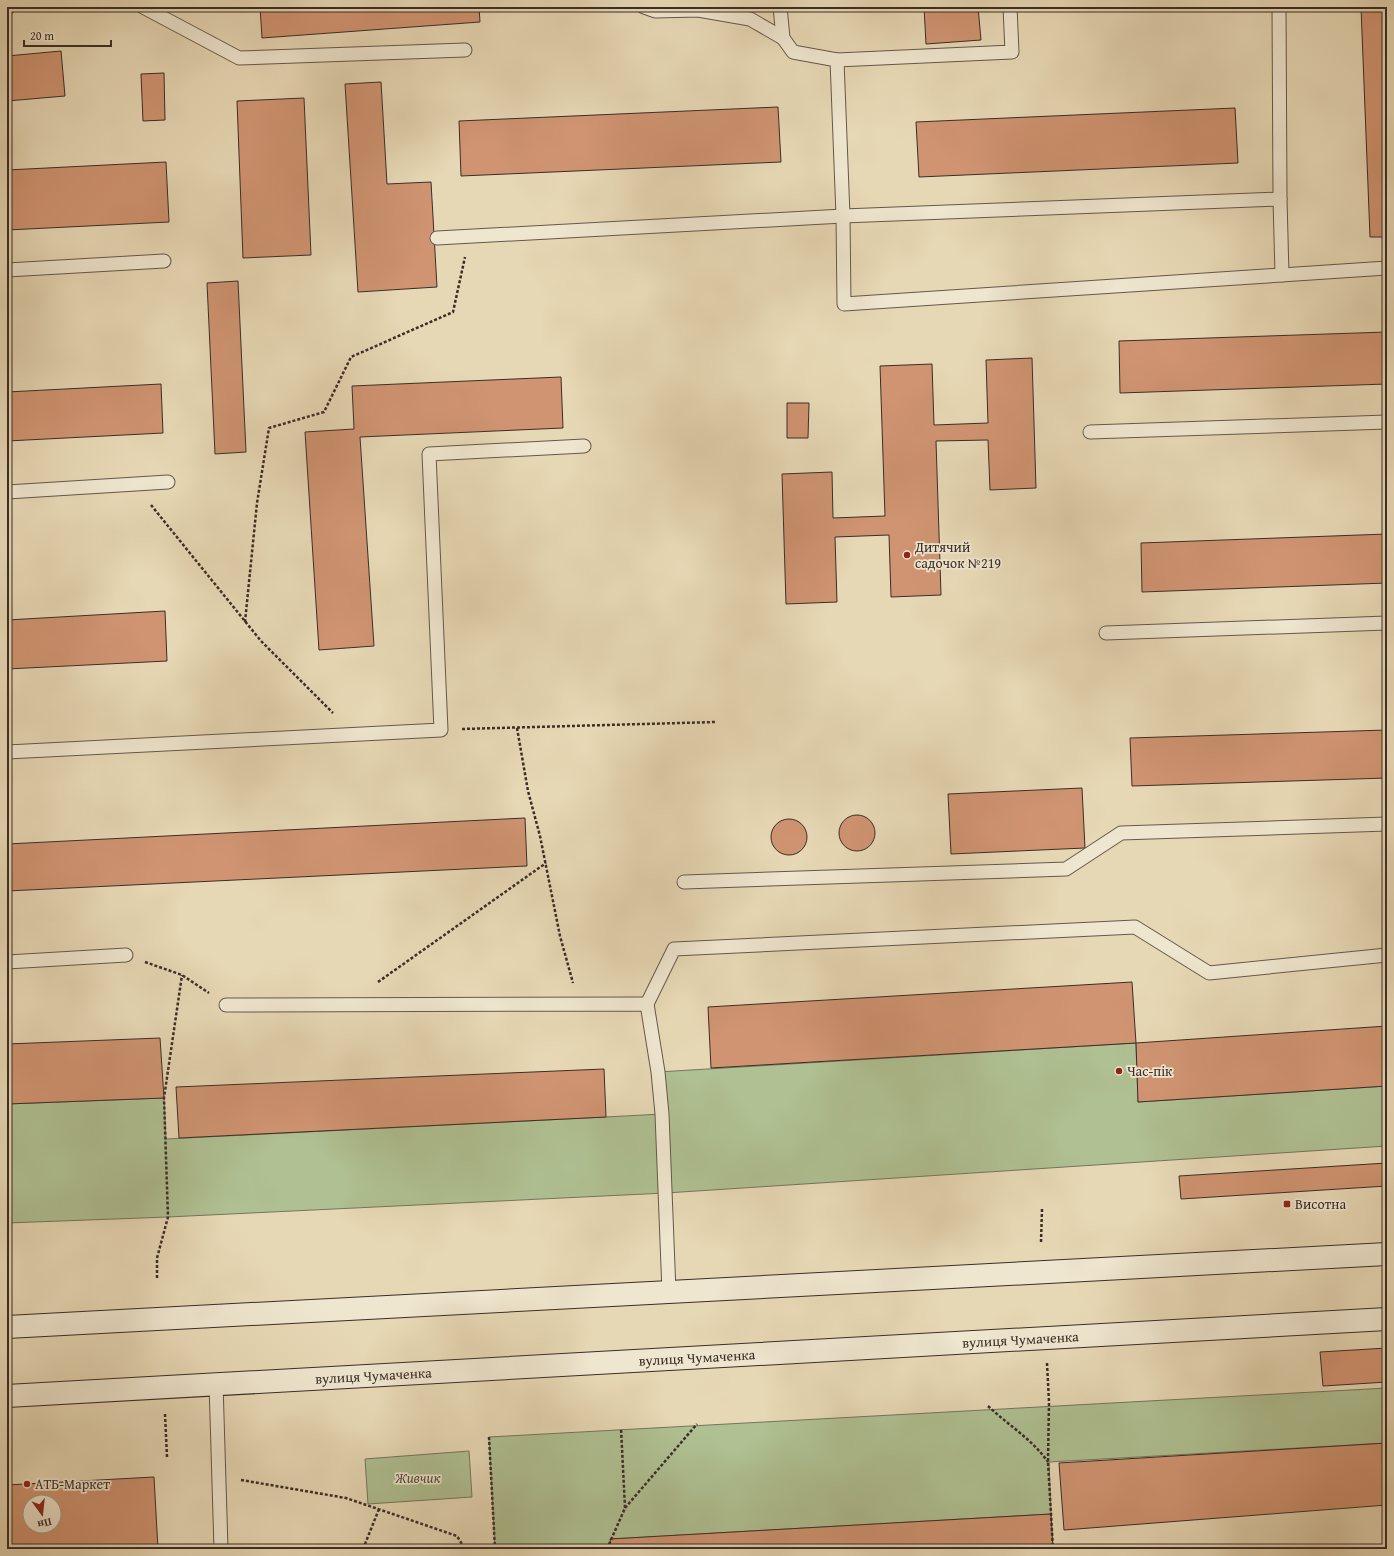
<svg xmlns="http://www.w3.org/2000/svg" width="1394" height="1556" font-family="'Gentium Book Plus',serif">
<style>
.green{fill:#afc092;stroke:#74765c}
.building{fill:#d09472;stroke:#3a2d27;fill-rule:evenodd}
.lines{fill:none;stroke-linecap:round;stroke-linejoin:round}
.lane-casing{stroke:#65584a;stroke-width:15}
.secondary-casing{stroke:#3a2d27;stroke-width:24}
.path{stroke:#3a2d27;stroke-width:2.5;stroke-dasharray:3 2;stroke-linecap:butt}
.lane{stroke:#efe6cf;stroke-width:13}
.secondary{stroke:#efe6cf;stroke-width:22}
.poi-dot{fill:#8f2418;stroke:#efe6cf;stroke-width:1.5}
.labels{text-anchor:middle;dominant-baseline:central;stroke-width:3.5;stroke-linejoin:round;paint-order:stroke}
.poi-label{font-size:14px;fill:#3a2d27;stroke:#efe6cf;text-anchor:start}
.street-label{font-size:14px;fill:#3a2d27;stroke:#efe6cf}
.park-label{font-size:14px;font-style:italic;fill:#514a3c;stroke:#efe6cf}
</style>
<rect width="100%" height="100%" fill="#e7d8b5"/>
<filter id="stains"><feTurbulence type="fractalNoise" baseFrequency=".005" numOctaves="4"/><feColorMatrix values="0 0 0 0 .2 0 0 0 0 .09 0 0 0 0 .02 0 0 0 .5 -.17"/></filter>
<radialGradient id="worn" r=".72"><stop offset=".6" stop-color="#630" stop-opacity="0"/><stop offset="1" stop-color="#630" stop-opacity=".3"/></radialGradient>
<g class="green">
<polygon points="1136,1043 1138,1102 1387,1086 1387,1146 666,1193 168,1217 7,1223 7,1104 164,1098 166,1139 606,1117 662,1114 658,1072"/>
<polygon points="1387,1388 1387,1443 1049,1462 1051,1514 611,1539 611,1549 495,1549 489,1437"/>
<polygon points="469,1451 472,1497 368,1504 365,1459"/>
</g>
<g class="building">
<polygon points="260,7 479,7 480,22 262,38"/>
<polygon points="924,7 978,7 981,40 926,44"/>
<polygon points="1361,7 1387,7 1387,237 1370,237"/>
<polygon points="61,51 65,96 7,101 7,56"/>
<polygon points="164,73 165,120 143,121 141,74"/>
<polygon points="381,82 387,184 431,182 437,287 358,292 345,84"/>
<polygon points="304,98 311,255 243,258 237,101"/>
<polygon points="778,107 781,162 461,176 459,121"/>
<polygon points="1235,108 1238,163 919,177 916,122"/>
<polygon points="166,162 169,222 7,230 7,170"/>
<polygon points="238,281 246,452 215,454 207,283"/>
<polygon points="1387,332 1387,384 1120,393 1119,341"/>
<polygon points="1032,358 1036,488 990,490 988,440 936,441 941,595 891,597 889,535 835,537 837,602 786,604 782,474 832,472 833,518 885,516 880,366 932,364 934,425 988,423 986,360"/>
<polygon points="561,377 563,428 360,437 374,646 319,650 305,432 354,429 352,386"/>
<polygon points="161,384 163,433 7,441 7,392"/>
<polygon points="787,403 809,403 808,438 787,438"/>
<polygon points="1387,534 1387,583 1142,592 1141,543"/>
<polygon points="165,611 167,661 7,669 7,620"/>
<polygon points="1387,730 1387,778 1132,786 1130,738"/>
<polygon points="1082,788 1085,848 951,854 948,794"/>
<circle cx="857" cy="833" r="18"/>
<polygon points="525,818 527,866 7,891 7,844"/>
<circle cx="789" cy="837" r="18"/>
<polygon points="1132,982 1136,1043 711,1068 708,1007"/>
<polygon points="1387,1026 1387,1086 1138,1102 1136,1043"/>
<polygon points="160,1038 164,1098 7,1104 7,1044"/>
<polygon points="604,1069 606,1117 179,1138 176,1087"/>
<polygon points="1387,1163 1387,1186 1181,1199 1179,1176"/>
<polygon points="1387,1348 1387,1382 1323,1386 1320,1352"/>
<polygon points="1387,1443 1387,1505 1064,1530 1059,1463"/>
<path d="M154 1477 158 1549H7V1485ZM30 1502H54V1526H30Z"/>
<polygon points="1051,1514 1053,1549 611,1549 610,1539"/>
</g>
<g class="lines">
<defs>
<g id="lane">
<polyline points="7,7 9,7"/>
<polyline points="143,7 239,58 465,50"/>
<polyline points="644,7 655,11 698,10 750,19 783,38"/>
<polyline points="780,7 783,38 793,52 837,60 843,216 844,304 1387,268"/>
<polyline points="1279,7 1280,199 1282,275"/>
<polyline points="837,60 1012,52 1010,7"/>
<polyline points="437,238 843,216 1280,199"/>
<polyline points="7,270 164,261"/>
<polyline points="1090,432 1387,422"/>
<polyline points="7,492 168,482"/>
<polyline points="1106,633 1387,623"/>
<polyline points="7,752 441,730 429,454 584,446"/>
<polyline points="684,882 1066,869 1121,833 1387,824"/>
<polyline points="7,962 126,955"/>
<polyline points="647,1004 674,949 1135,927 1209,973 1387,955"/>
<polyline points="226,1005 647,1004 658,1072 662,1114 669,1292"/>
<polyline points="216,1383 221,1549"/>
</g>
<g id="secondary">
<polyline points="7,1327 1387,1254"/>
<path id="s1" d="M7 1396 1387 1319"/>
</g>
</defs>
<use href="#lane" class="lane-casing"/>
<use href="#secondary" class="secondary-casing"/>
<g class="path">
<polyline points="151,505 261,641 333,713"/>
<polyline points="245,622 257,503 269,428 324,412 351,357 453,312 465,257"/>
<polyline points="517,728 528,791 540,836 560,936 573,983"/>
<polyline points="462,729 716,722"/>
<polyline points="145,962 182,975 209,993"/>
<polyline points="378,982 546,863"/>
<polyline points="1041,1242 1042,1209"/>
<polyline points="157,1278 157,1258 168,1217 164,1098 182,975"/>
<polyline points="1047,1363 1049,1402 1048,1462 1053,1549"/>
<path d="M988 1406C1008 1425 1032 1439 1048 1462"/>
<polyline points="165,1414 167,1457"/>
<polyline points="489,1437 495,1549"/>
<polyline points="241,1480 346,1498 457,1536 465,1549"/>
<polyline points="625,1508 697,1424"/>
<polyline points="363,1549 379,1509"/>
<polyline points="607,1549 625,1508 621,1428"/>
</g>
<use href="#lane" class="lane"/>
<use href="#secondary" class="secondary"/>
</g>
<g class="poi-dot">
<circle cx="907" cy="555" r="4"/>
<circle cx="1119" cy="1071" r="4"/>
<rect x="1283" y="1200" width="8" height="8" rx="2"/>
<circle cx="27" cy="1484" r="4"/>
</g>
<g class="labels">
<g class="poi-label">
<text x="915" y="547">Дитячий<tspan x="915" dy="16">садочок №219</tspan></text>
<text x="1127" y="1071">Час-пік</text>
<text x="1295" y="1204">Висотна</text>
<text x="35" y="1484">АТБ-Маркет</text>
</g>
<g class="street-label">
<text stroke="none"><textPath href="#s1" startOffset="1015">вулиця Чумаченка</textPath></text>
<text stroke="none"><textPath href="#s1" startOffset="691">вулиця Чумаченка</textPath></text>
<text stroke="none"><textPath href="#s1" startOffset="367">вулиця Чумаченка</textPath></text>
</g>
<g class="park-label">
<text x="418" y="1478">Живчик</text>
</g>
</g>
<rect width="1394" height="1556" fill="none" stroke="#e7d8b5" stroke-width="24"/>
<rect x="8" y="8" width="1378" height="1540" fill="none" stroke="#3a2d27" stroke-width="2"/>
<rect x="12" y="12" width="1370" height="1532" fill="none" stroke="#3a2d27"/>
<g transform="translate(42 1514) rotate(165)"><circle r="19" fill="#efe6cf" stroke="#a79c8c"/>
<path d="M0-3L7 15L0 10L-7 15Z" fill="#8f2418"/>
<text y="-6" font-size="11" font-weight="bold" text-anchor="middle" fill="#3a2d27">Пн</text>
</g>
<path d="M24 40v6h87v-6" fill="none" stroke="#3a2d27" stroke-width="2"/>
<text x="30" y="40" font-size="12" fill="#3a2d27" stroke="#efe6cf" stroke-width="3" paint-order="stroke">20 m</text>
<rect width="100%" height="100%" filter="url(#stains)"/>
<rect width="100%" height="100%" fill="url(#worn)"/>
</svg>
